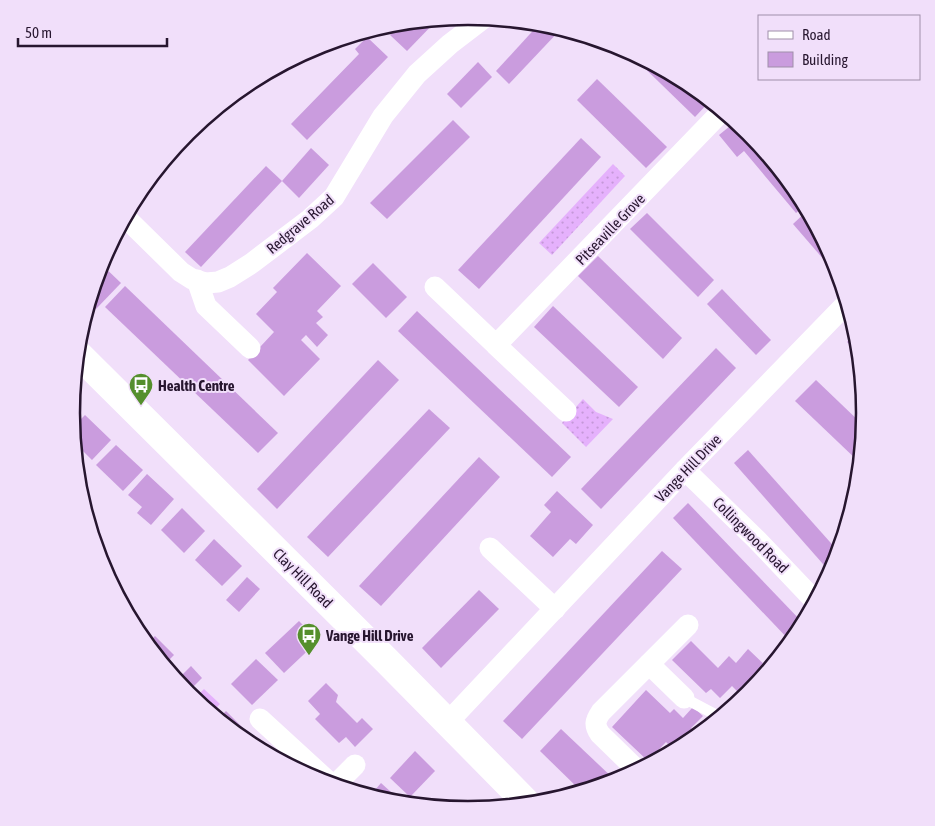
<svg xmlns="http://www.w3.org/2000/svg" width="935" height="826" font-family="'Asap Condensed',sans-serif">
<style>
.grass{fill:url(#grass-dots)}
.park{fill:#e5b1fc}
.building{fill:#ca9cde}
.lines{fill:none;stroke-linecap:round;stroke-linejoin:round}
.lane{stroke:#fff;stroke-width:11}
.street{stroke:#fff;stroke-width:21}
.secondary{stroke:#fff;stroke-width:28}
.labels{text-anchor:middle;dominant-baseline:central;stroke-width:4;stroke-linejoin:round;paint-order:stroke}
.street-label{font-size:15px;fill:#27162f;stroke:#f1dffa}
.poi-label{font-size:15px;font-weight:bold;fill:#27162f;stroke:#f1dffa;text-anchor:start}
.rim{fill:none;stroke:#27162f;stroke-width:2.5}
</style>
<defs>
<pattern id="grass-dots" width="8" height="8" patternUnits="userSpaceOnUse" patternTransform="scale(1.25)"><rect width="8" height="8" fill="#e5b1fc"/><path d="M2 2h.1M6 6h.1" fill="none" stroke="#c498d8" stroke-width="1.8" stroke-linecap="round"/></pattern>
</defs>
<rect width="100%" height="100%" fill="#f1dffa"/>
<g class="grass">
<polygon points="613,164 625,176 552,255 539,243"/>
<polygon points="583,399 596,412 613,419 586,447 562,423"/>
</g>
<polygon class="park" points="204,689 220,704 211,713 194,699"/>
<g class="building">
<polygon points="438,19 407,51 390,35 402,23"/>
<polygon points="540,23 561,29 509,84 496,71"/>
<polygon points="367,37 388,57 307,140 291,124 359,54 355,49"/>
<polygon points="626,50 688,83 710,101 695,117"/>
<polygon points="478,62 492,77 461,108 447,94"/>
<polygon points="597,79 667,147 646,168 577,100"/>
<polygon points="453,120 470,137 387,219 370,203"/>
<polygon points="735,122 748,133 798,193 805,206 796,213 744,151 737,157 719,135"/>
<polygon points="581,138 601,157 479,289 458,270"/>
<polygon points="311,148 329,165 299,198 282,181"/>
<polygon points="266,166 282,181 201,267 185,252"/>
<polygon points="807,211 834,261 835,264 831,268 793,224"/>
<polygon points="647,213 714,280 698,297 630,229"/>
<polygon points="307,253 341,286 317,311 323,317 316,323 328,335 317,347 306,335 301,340 320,359 284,396 248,360 274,332 256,314 277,292 273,288"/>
<polygon points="598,256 682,338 663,359 578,276"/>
<polygon points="100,263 121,283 96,309 89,302"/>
<polygon points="373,263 407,297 386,318 352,284"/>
<polygon points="125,286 278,433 258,453 105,307"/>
<polygon points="722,289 771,340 756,355 707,304"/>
<polygon points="553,306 638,387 619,407 534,327"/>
<polygon points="417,311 571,457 552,477 398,331"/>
<polygon points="856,332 857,336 858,353 847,342"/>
<polygon points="716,348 736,368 601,509 581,489"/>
<polygon points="378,360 399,380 277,509 257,489"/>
<polygon points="816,380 863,425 859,462 795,401"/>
<polygon points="429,409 450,428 328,557 307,537"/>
<polygon points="85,415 111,440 92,460 78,446 74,449 72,428"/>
<polygon points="116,445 143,470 123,491 96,465"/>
<polygon points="748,450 838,551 830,572 734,463"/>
<polygon points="479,457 500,477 381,606 359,586"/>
<polygon points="147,474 174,499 151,525 137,513 142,507 128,495"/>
<polygon points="557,491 593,525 576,544 570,539 553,557 530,536 551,512 544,505"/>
<polygon points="688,503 803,623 791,642 673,518"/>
<polygon points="182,508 205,531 184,553 161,530"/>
<polygon points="214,539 242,566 222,586 195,560"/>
<polygon points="662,551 682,569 522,739 503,721"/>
<polygon points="247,577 260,589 239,612 226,600"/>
<polygon points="479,590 499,609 441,668 422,648"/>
<polygon points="299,621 318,641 284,673 265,653"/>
<polygon points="155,636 174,655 164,665 147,644"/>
<polygon points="691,641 718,668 729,656 736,663 748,649 768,668 741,695 732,686 720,698 711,689 706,693 672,660"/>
<polygon points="256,659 278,680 252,705 231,684"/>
<polygon points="191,666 202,678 190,690 179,678"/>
<polygon points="326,683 338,695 336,702 357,723 362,718 373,729 355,747 346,737 339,743 315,719 320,714 308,701"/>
<polygon points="646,690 670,713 674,709 683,718 693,707 703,716 691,728 698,735 688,743 674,750 666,742 648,761 612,727"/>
<polygon points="226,711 256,741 252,746 218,719"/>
<polygon points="561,729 616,781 581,791 540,751"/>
<polygon points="270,749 281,760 280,761 266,753"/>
<polygon points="415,751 435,771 410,797 390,778"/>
<polygon points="381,783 403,803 390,802 370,796"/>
<polygon points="452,800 461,809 445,808"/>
</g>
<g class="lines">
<polyline class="lane" points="684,698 720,717"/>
<g class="street">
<polyline points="125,217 181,272 192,279 206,283 218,282 230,277 252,263 310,219 334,197 383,116 417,74 450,44 484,18"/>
<polyline points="197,280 206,306 250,348"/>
<polyline points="435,287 496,345 722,111"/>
<polyline points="496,345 566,411"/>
<polyline points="685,470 757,540 815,601"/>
<polyline points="490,548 555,609"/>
<polyline points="649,664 684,698"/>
<polyline points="260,719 331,784"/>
<polyline points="448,722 685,470 847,303"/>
<path d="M637 770 600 734C594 725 595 721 601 712L688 625"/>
<polyline points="335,785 355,765"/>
</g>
<polyline class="secondary" points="77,353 387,661 528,804"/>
</g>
<defs>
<symbol id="bus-pin" viewBox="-11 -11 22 30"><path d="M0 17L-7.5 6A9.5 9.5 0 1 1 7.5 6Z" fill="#558f2d" stroke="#f1dffa"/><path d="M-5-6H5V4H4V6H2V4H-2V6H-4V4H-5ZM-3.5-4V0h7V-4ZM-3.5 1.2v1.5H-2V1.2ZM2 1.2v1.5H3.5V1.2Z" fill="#fff"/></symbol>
</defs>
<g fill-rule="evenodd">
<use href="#bus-pin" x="127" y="371" width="28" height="38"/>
<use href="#bus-pin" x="295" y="621" width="28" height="38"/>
</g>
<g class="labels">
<g class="street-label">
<text transform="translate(300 224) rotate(-40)">Redgrave Road</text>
<text transform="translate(610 229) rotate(-46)">Pitseaville Grove</text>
<text transform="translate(688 468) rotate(-46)">Vange Hill Drive</text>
<text transform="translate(751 535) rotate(45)">Collingwood Road</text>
<text transform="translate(303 578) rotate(45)">Clay Hill Road</text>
</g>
<g class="poi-label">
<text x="158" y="385">Health Centre</text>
<text x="326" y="635">Vange Hill Drive</text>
</g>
</g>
<path d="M0 0H935V826H0ZM80 413a388 388 0 1 1 776 0a388 388 0 1 1-776 0Z" fill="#f1dffa" fill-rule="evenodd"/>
<path class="rim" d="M80 413a388 388 0 1 1 776 0a388 388 0 1 1-776 0Z"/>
<rect x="758" y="15" width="162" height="65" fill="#f1dffa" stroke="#a08fa9"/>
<rect x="768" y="31" width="25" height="8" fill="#ffffff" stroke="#a08fa9"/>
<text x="802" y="40" font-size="15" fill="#27162f">Road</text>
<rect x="768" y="52" width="25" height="15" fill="#ca9cde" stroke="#a08fa9"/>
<text x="802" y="65" font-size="15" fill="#27162f">Building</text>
<path d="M18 38v8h149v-8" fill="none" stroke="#27162f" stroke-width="2.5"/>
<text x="25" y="38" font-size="15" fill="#27162f" stroke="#f1dffa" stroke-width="4" paint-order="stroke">50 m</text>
</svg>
